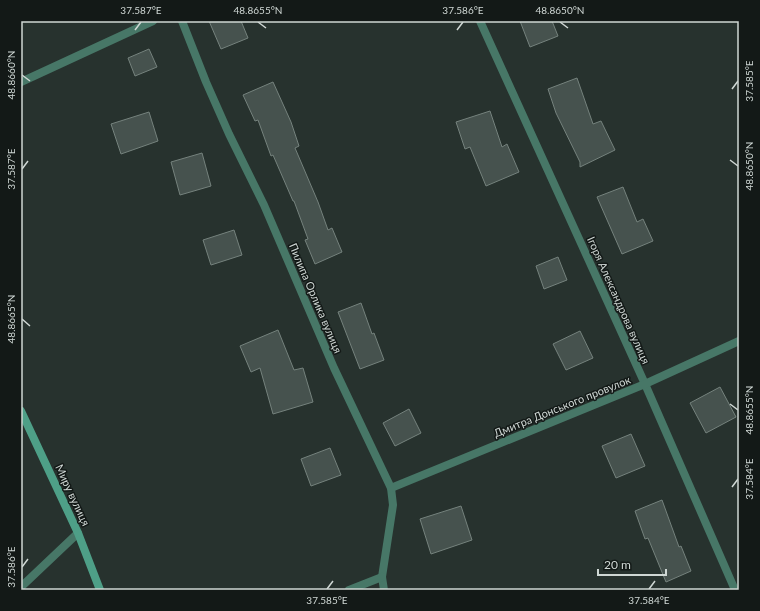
<svg xmlns="http://www.w3.org/2000/svg" width="760" height="611" font-family="Lato,sans-serif">
<style>
.building{fill:#46524e;stroke:#75827d}
.lines{fill:none;stroke-linecap:round;stroke-linejoin:round}
.street{stroke:#477767;stroke-width:8}
.secondary{stroke:#4e9f87;stroke-width:8}
.ticks{fill:none;stroke:#cfd7d4;stroke-width:1.5}
.labels{text-anchor:middle;dominant-baseline:central;stroke-width:3;stroke-linejoin:round;paint-order:stroke}
.street-label{font-size:11px;fill:#cfd7d4;stroke:#131917}
.neatline{fill:none;stroke:#cfd7d4;stroke-width:1.5}
.ticks-label{font-size:10px;text-anchor:middle;fill:#cfd7d4}
</style>
<rect width="100%" height="100%" fill="#27322e"/>
<g class="building">
<polygon points="209,21 241,21 248,38 221,49"/>
<polygon points="520,21 552,21 558,36 530,47"/>
<polygon points="149,49 157,67 135,76 128,58"/>
<polygon points="577,78 593,124 601,121 615,150 580,167 580,162 556,113 548,89"/>
<polygon points="273,82 291,122 299,146 295,148 318,202 328,230 332,228 342,252 315,264 305,240 308,239 294,201 293,201 273,155 271,156 258,120 255,121 243,95"/>
<polygon points="490,111 502,147 507,144 519,172 486,186 470,147 465,149 456,122"/>
<polygon points="149,112 158,141 121,154 111,124"/>
<polygon points="202,153 211,186 180,195 171,162"/>
<polygon points="623,187 637,222 643,219 653,241 622,254 597,197"/>
<polygon points="234,230 242,255 211,265 203,240"/>
<polygon points="558,257 567,280 544,289 536,266"/>
<polygon points="361,303 372,334 374,333 384,360 360,369 338,312"/>
<polygon points="278,330 294,370 303,368 313,402 273,414 260,368 251,372 240,346"/>
<polygon points="580,331 593,358 566,370 553,344"/>
<polygon points="720,387 736,417 706,433 690,403"/>
<polygon points="409,409 421,433 395,446 383,423"/>
<polygon points="631,434 645,466 616,478 602,446"/>
<polygon points="330,448 341,475 311,486 301,459"/>
<polygon points="662,500 679,547 681,546 691,571 666,582 648,538 645,539 635,511"/>
<polygon points="461,506 472,540 431,554 420,519"/>
</g>
<g class="lines">
<g class="street">
<polyline points="182,21 206,82 229,134 264,205 334,368 391,488 393,505 382,577 384,590"/>
<polyline points="480,21 645,384 735,590"/>
<polyline points="21,82 153,21"/>
<polyline points="391,488 645,384 739,341"/>
<polyline points="21,587 78,533"/>
<polyline points="349,590 382,577"/>
</g>
<polyline class="secondary" points="21,411 78,533 100,590"/>
</g>
<path class="ticks" d="M258 22 266 28M560 22 568 28M135 30 141 22M457 30 463 22M22 75 30 81M732 89 738 81M730 160 738 166M22 169 28 161M22 319 30 326M730 404 738 410M732 487 738 479M22 567 28 559M327 589 333 581M649 589 655 581"/>
<g class="labels">
<g class="street-label">
<text transform="translate(316 298) rotate(67)">Пилипа Орлика вулиця</text>
<text transform="translate(619 300) rotate(66)">Ігоря Александрова вулиця</text>
<text transform="translate(562 406) rotate(-22)">Дмитра Донського провулок</text>
<text transform="translate(73 495) rotate(65)">Миру вулиця</text>
</g>
</g>
<rect width="760" height="611" fill="none" stroke="#131917" stroke-width="44"/>
<path d="M598 569v6h68v-6" fill="none" stroke="#cfd7d4" stroke-width="2"/>
<text x="604" y="569" font-size="12" fill="#cfd7d4" stroke="#131917" stroke-width="3" paint-order="stroke">20 m</text>
<rect x="22" y="22" width="716" height="567" class="neatline"/>
<g class="ticks-label">
<text x="141" y="14">37.587°E</text>
<text x="258" y="14">48.8655°N</text>
<text x="463" y="14">37.586°E</text>
<text x="560" y="14">48.8650°N</text>
<text transform="translate(11 75) rotate(-90)" y="4">48.8660°N</text>
<text transform="translate(749 81) rotate(-90)" y="4">37.585°E</text>
<text transform="translate(749 166) rotate(-90)" y="4">48.8650°N</text>
<text transform="translate(11 169) rotate(-90)" y="4">37.587°E</text>
<text transform="translate(11 319) rotate(-90)" y="4">48.8665°N</text>
<text transform="translate(749 410) rotate(-90)" y="4">48.8655°N</text>
<text transform="translate(749 479) rotate(-90)" y="4">37.584°E</text>
<text transform="translate(11 567) rotate(-90)" y="4">37.586°E</text>
<text x="327" y="604">37.585°E</text>
<text x="649" y="604">37.584°E</text>
</g>
</svg>
